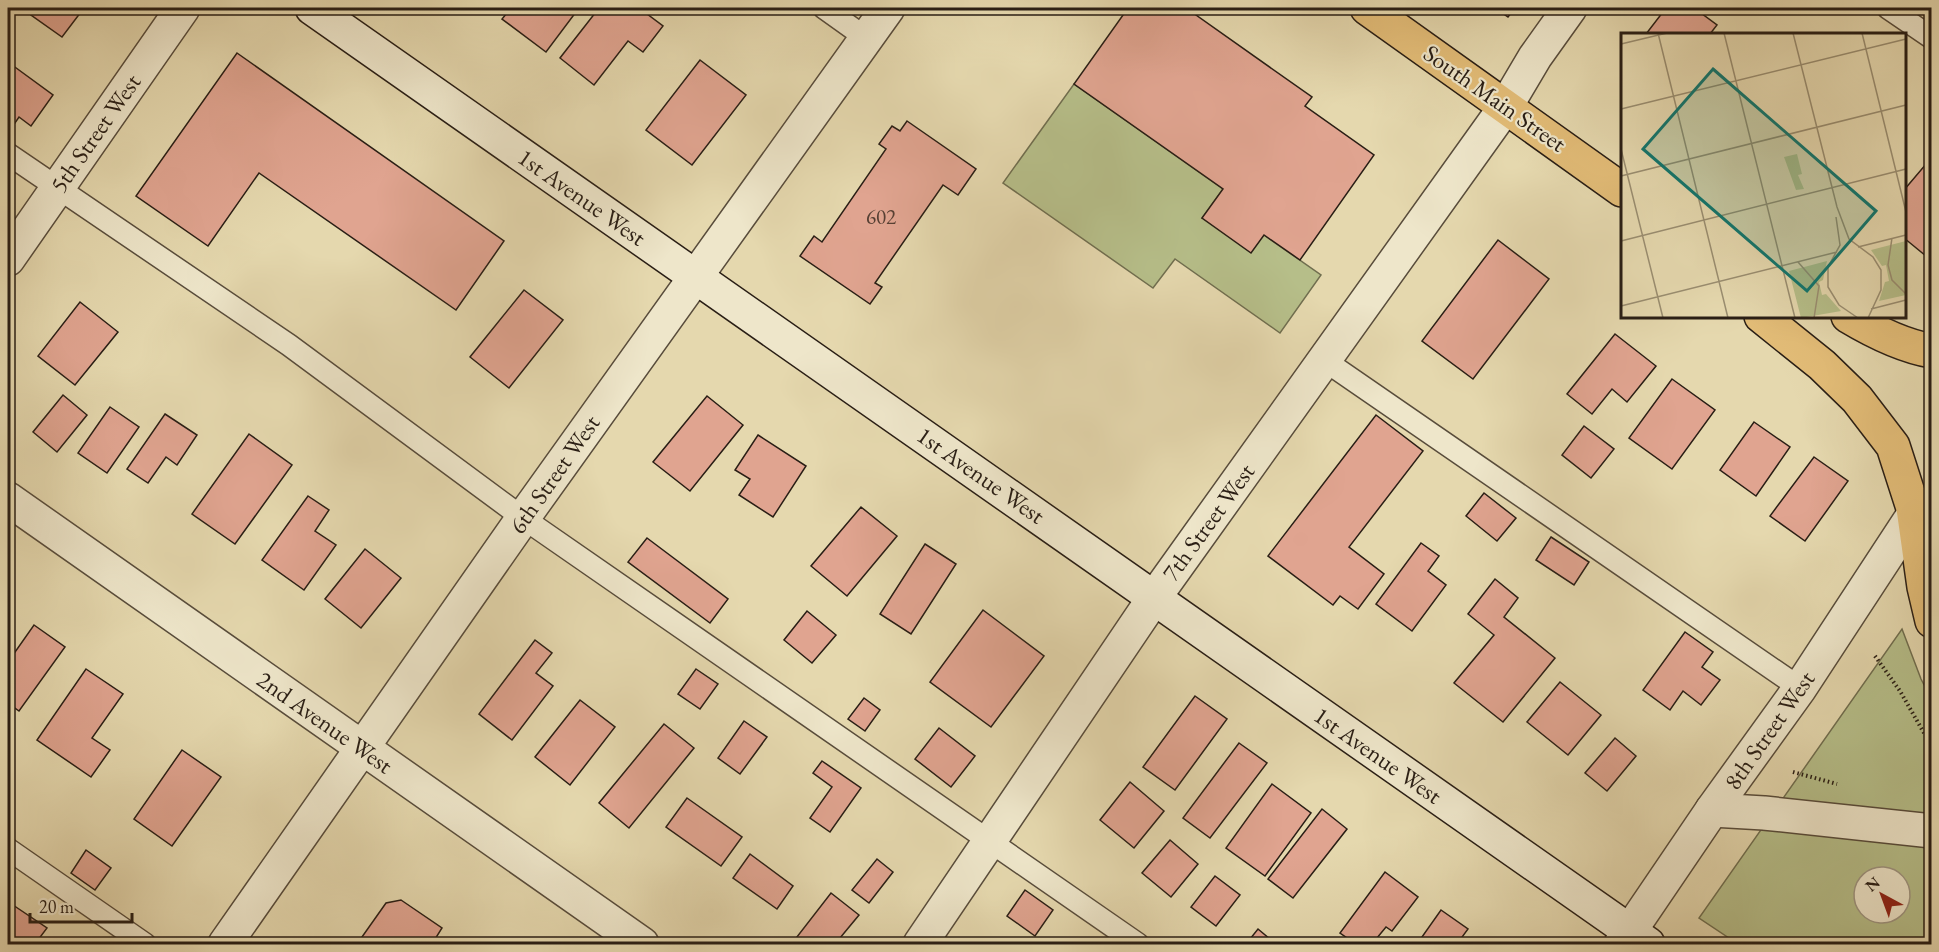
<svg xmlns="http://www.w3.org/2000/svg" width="1939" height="952" font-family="'EB Garamond',serif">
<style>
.green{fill:#b6be89;stroke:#706e4f;stroke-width:1.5;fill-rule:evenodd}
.building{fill:#e0a490;stroke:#291e15;stroke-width:1.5}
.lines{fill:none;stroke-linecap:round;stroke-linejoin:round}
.lane-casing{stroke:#584c3b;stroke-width:24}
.street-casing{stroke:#584c3b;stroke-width:36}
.secondary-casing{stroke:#291e15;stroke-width:36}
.primary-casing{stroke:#291e15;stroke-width:36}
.path{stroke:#291e15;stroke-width:4;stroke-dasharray:1.5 3;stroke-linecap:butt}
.lane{stroke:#eee6ca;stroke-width:21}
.street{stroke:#eee6ca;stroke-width:33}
.secondary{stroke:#eee6ca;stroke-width:33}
.primary{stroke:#e2bc77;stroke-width:33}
.labels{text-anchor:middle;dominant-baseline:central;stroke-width:4.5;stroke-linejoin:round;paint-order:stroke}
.number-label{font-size:21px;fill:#574034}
.street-label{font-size:24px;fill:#291e15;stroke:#eee6ca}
.inset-road{fill:none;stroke:#9a8e71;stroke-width:1.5}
.view{fill:#0f766e;fill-opacity:0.15;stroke:#0f766e;stroke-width:3}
.inset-edge{fill:none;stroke:#291e15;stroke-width:3}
</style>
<rect width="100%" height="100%" fill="#e5d8ae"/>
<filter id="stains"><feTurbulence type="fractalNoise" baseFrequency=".00333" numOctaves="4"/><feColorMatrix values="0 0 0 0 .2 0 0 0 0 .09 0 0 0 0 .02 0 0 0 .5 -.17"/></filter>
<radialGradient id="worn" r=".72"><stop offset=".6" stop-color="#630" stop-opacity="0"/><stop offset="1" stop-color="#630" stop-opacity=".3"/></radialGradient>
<g class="green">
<polygon points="1074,84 1223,189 1202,218 1264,235 1321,275 1280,333 1175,259 1153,288 1003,183"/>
<path d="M1902 629 1921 679 1931 698V944H1738L1699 918ZM1864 877H1900V913H1864Z"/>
</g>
<g class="building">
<polygon points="37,8 84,8 62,37 31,15"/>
<polygon points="511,8 579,8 546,52 502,19"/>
<polygon points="599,8 639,8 663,26 643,52 628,41 594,85 560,58"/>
<polygon points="1128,8 1186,8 1312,97 1305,106 1374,155 1300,260 1264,235 1251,253 1202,218 1223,189 1074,84"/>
<polygon points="1495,8 1515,8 1508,17"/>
<polygon points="1666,8 1694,8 1717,25 1710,34 1646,34"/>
<polygon points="237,53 504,241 456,310 259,173 208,246 136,196"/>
<polygon points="700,60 746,95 692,165 646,130"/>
<polygon points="8,62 53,95 31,126 19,117 8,133"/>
<polygon points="907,121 976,169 958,195 943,185 875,283 882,287 870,304 800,256 814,236 822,242 886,149 879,144 892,126 900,131"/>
<polygon points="1932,157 1932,249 1926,256 1904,238 1904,190"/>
<polygon points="1498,240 1549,279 1473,379 1422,341"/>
<polygon points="524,290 563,320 509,388 470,357"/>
<polygon points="80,302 118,332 75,385 38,356"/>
<polygon points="1615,334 1656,366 1627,402 1612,389 1592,414 1567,394"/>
<polygon points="1672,379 1715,410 1672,469 1629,438"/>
<polygon points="63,395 87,415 57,452 33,432"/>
<polygon points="707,396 743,425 690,491 653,462"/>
<polygon points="110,407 139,427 107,473 78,453"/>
<polygon points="165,414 197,435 177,465 166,457 148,483 127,469"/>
<polygon points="1376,415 1423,451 1349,547 1384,574 1358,609 1340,596 1333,605 1268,556"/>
<polygon points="1754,422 1790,447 1756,496 1720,470"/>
<polygon points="1584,426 1614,449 1591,478 1562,455"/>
<polygon points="249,434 292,465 235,544 192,514"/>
<polygon points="758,435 806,466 773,517 739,495 750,479 735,470"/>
<polygon points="1814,457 1848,481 1805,541 1770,516"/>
<polygon points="1484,493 1516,518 1497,541 1466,516"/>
<polygon points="308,496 329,510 315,531 336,545 304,590 262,560"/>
<polygon points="861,507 897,536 847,596 811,566"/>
<polygon points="1551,537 1589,562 1574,585 1536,560"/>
<polygon points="647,538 728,599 710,623 628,562"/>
<polygon points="1421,543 1439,556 1428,571 1446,585 1412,631 1376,604"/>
<polygon points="925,544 956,564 911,634 880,614"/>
<polygon points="365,549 401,578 361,628 325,599"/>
<polygon points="1495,579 1518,598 1504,617 1555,658 1503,722 1454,683 1494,635 1468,614"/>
<polygon points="983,610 1044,656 991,727 930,682"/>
<polygon points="807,611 836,635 812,663 784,640"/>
<polygon points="34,625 65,647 19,711 8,703 8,662"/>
<polygon points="1685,632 1713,652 1702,667 1720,680 1701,705 1683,691 1670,710 1643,690"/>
<polygon points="535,640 552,653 536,673 553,686 512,740 479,714"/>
<polygon points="86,669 123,694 92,738 110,750 91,777 37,740"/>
<polygon points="696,669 718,684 700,709 678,694"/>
<polygon points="1560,682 1601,715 1568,755 1527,722"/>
<polygon points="1195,696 1227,719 1175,790 1143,767"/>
<polygon points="864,698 880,710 865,731 848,719"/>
<polygon points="580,700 615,727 570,785 535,757"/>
<polygon points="744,721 767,737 740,774 718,758"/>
<polygon points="664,724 694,748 629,828 599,803"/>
<polygon points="939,728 975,756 951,787 915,759"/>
<polygon points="1615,738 1636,756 1607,791 1585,773"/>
<polygon points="1239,743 1267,763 1210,838 1183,818"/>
<polygon points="182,750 221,777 172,846 134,819"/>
<polygon points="822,761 861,788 830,832 810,818 832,787 813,773"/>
<polygon points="1130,782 1164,811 1134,848 1100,820"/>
<polygon points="1272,784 1311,813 1265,876 1226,848"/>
<polygon points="687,798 742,837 721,866 666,827"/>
<polygon points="1322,809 1347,829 1293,898 1268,879"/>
<polygon points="1170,840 1198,864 1171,897 1142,873"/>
<polygon points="86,850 111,868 95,890 71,873"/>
<polygon points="750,854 793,886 777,909 733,878"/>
<polygon points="877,859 893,872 869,903 852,890"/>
<polygon points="1385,872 1418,897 1392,931 1386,927 1372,944 1356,944 1340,933"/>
<polygon points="1215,876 1240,895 1216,926 1191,907"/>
<polygon points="1025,890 1053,910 1035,936 1007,916"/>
<polygon points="831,893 859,915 835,944 796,944 793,942"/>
<polygon points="401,900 442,928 432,944 357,944 386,903"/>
<polygon points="10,903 47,928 35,944 8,944 8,907"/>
<polygon points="1441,910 1468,929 1457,944 1417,944"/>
<polygon points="1258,929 1276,944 1246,944"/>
</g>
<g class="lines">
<defs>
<g id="lane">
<polyline points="824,8 866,38"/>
<polyline points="1888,8 1932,38"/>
<polyline points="8,154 289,345 523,518 1138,944"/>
<polyline points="1324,360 1800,688"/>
<polyline points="8,849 145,944"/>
</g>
<g id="street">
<polyline points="8,259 183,8"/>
<polyline points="8,499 642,944"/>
<polyline points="1712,810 1764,813 1932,831"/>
<polyline points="225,944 523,518 888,8"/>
<polyline points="920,944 1154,598 1506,106 1535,57 1570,8"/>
<polyline points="1621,944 1712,810 1800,688 1914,514"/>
</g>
<polyline id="secondary" points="312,8 1648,944"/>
<g id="primary">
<polyline points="1367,8 1622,190"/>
<polyline points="1761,316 1822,365 1857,399 1893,446 1913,508 1924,587 1932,621"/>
<path d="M1848 316C1873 331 1903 346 1932 351"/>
</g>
</defs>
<use href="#lane" class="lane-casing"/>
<use href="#street" class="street-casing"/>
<use href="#secondary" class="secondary-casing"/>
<use href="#primary" class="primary-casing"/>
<g class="path">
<polyline points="1875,656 1900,691 1932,747"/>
<polyline points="1793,772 1837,784"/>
</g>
<use href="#lane" class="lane"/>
<use href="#street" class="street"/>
<use href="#secondary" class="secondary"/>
<use href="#primary" class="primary"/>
</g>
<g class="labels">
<g class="number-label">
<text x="881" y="216">602</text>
</g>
<g class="street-label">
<text transform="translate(1495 98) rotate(35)">South Main Street</text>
<text transform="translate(95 133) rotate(-55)">5th Street West</text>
<text transform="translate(582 197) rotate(35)">1st Avenue West</text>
<text transform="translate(554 474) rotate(-55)">6th Street West</text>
<text transform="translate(981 475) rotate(35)">1st Avenue West</text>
<text transform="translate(1208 522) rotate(-54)">7th Street West</text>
<text transform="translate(325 722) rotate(35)">2nd Avenue West</text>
<text transform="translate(1769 730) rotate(-55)">8th Street West</text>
<text transform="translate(1378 755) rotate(35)">1st Avenue West</text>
</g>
</g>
<g transform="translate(1621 33)">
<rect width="285" height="285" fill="#e5d8ae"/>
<path d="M176 121 181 141 177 142 183 156 175 157 163 124ZM285 208V262L258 268 264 249 268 248 265 232 261 233 250 217ZM206 228 202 247 198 249 201 262 205 261 220 278 180 285 168 238Z" fill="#b6be89"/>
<path class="inset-road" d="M37 0 107 285M103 0 174 285M172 0 216 174 228 206 252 224 260 237V257L247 285M241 0 285 179M0 11 46 0M0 76 285 6M0 116 42 285M0 143 285 72M215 184 219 212 207 234V254L218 272 237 285M271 205 267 232 271 247 285 261M0 208 285 136M237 214 285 202M177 229 198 253 193 285M0 273 216 219M250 276 285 267"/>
<path class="view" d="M92 36 255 178 186 258 22 116Z"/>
<rect width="285" height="285" class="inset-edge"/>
</g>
<rect width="1939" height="952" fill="none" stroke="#e5d8ae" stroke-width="30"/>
<rect x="9" y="9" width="1921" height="934" fill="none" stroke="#291e15" stroke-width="3"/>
<rect x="15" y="15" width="1909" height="922" fill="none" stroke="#291e15" stroke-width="1.5"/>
<g transform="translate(1882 895) rotate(319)"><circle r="28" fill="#eee6ca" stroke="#9f9682" stroke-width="1.5"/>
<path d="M0-4.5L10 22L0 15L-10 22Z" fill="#8f2418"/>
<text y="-9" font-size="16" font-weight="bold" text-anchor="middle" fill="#291e15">N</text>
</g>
<path d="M30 913v9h102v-9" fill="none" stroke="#291e15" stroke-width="3"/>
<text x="39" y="913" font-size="18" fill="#291e15" stroke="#eee6ca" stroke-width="4.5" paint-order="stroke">20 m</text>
<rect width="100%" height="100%" filter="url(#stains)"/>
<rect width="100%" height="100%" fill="url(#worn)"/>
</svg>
